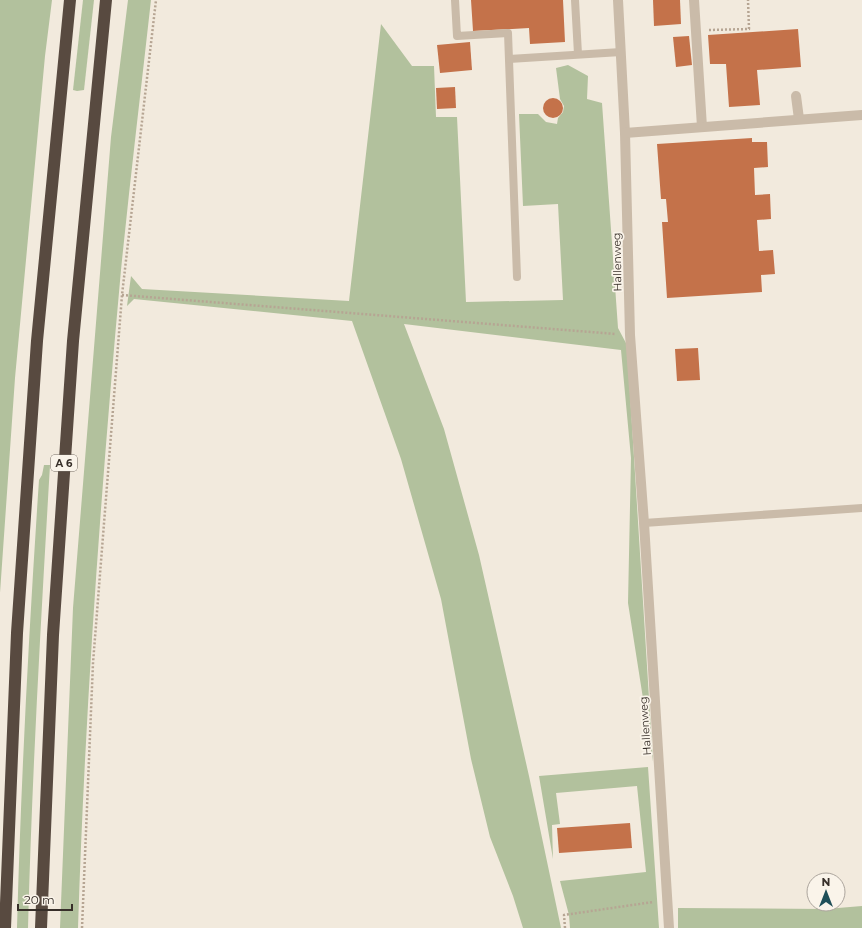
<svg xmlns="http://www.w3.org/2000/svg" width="862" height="928" font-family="Montserrat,sans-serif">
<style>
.green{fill:#b2c19d}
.building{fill:#c4724a}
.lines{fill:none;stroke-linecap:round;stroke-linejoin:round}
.path{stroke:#b6a593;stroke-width:2.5;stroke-dasharray:2 2;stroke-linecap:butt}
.lane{stroke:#cabba9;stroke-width:8}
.street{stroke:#cabba9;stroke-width:10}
.highway{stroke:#584a40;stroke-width:12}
.labels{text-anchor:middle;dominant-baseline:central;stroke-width:3.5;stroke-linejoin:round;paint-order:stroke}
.shield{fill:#faf4ea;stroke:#726a63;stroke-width:1}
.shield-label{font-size:10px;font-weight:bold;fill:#372f29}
.street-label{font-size:11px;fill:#372f29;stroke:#faf4ea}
</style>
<rect width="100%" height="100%" fill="#f2eadd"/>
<g class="green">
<polygon points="0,0 52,0 45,56 15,378 0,593"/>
<polygon points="83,0 94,0 84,90 77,91 73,90"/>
<path d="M128 0H151C141 90 130 180 121 270 101 489 85 708 78 928H60L73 608 111 137Z"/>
<polygon points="381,24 412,66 434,66 436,117 457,117 466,302 563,300 558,204 523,206 519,114 538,114 546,122 557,124 558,118 563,112 564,106 560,99 556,68 568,65 588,76 587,99 602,103 618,328 627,345 653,762 628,603 631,458 621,350 404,324 444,429 479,555 529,776 561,928 523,928 513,896 490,837 471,759 441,599 401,459 352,321 134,299 127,306 131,276 142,289 349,301"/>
<path d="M44 465H50C41 619 32 773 28 928H17C21 779 29 629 39 480L42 475Z"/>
<polygon points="648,767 659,928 570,928 569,915 560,881 646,872 637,786 556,793 560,824 552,825 553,859 539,776"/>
<polygon points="862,906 862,928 678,928 678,908 826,909"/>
</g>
<g class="building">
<polygon points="471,0 563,0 565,42 530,44 529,28 473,31"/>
<polygon points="653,0 680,0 681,24 654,26"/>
<polygon points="798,29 801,67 757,70 760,105 729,107 726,64 710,64 708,35"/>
<polygon points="689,36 692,65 676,67 673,37"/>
<polygon points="470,42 472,70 440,73 437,45"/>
<polygon points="455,87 456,108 437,109 436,88"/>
<circle cx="553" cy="108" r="10"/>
<polygon points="752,138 752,142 767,142 768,167 754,168 755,195 770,194 771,219 757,220 759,251 773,250 775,274 761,275 762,292 667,298 662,222 668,222 666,199 661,199 657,144"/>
<polygon points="698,348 700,380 677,381 675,349"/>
<polygon points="630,823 632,848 559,853 557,828"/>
</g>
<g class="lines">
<g class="path">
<polyline points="709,30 749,29 748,0"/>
<polyline points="122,295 616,334"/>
<polyline points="82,928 93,663 122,295 156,0"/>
<polyline points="565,928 564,915 653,902"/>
</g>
<g class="lane">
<polyline points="455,0 457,36 508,33 517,277"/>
<polyline points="575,0 578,54"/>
<polyline points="509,59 621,52"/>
<polyline points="644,523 862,508"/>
</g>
<g class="street">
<polyline points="618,0 625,133 630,335 644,523 669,928"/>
<polyline points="694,0 702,127"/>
<polyline points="796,96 799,119"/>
<polyline points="625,133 862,115"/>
</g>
<g class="highway">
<polyline points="5,928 17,633 37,341 70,0"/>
<polyline points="41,928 53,635 73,341 106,0"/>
</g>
</g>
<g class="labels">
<rect class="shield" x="51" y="455" width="26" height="16" rx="3"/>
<g class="shield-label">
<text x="64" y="463">A 6</text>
</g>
<g class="street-label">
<text transform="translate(617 262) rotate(-91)">Hallenweg</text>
<text transform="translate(645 726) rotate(-94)">Hallenweg</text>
</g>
</g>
<g transform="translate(826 892)"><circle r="19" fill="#faf4ea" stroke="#aca59d"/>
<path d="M0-3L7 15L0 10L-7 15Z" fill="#1f4f58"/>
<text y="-6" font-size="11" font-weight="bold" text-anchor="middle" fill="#372f29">N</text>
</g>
<path d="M18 904v6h54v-6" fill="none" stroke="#372f29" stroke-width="2"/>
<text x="24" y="904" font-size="12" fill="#372f29" stroke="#faf4ea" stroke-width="3" paint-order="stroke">20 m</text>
</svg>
